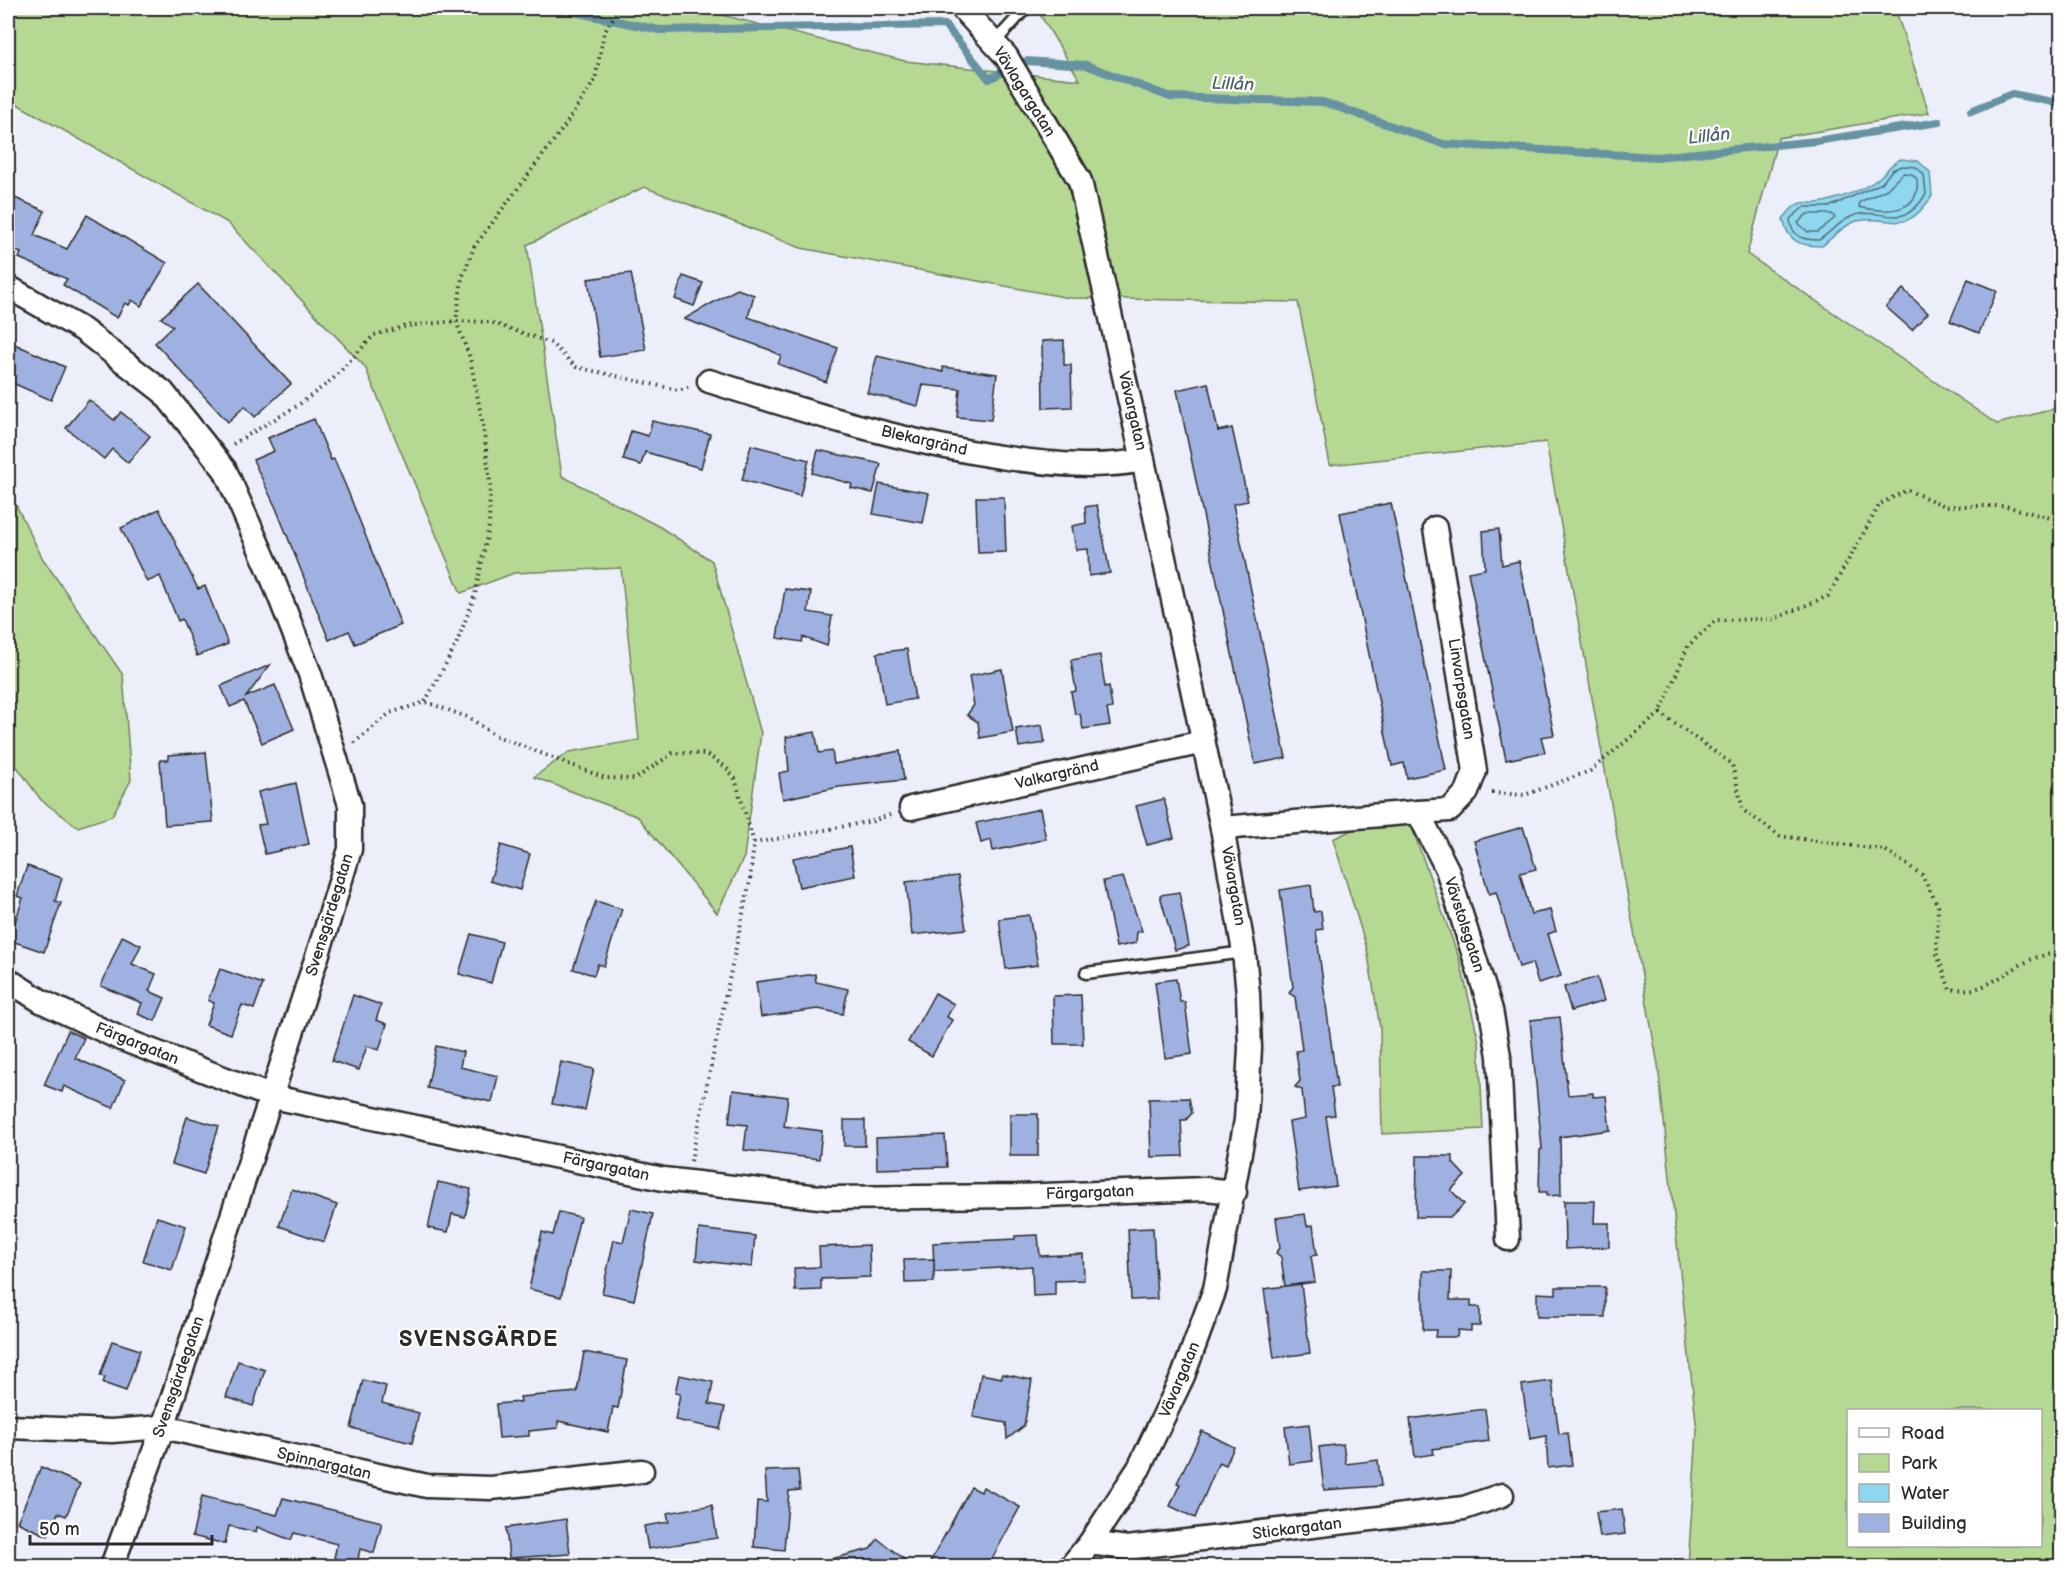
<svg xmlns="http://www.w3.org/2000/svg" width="2069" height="1574" font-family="'Balsamiq Sans',sans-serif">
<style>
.green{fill:#b5d893;stroke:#70825f;stroke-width:1.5;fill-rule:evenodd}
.water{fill:#8ed7ef;stroke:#6692a1;stroke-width:1.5}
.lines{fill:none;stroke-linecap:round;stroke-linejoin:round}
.shore{stroke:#537079;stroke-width:1.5}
.stream{stroke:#6692a1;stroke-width:8}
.building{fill:#9fb1e0;stroke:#2b2b2b;stroke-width:1.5}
.service-casing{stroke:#2b2b2b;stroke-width:15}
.minor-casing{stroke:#2b2b2b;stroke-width:27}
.path{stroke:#2b2b2b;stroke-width:4;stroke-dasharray:1.5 4.5;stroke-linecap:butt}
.service{stroke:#fff;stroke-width:10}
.minor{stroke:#fff;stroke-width:22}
.labels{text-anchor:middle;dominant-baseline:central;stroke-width:4.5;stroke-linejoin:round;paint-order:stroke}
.street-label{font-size:16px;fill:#2b2b2b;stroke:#fff}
.water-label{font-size:18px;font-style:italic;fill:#495f66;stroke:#fff}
.district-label{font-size:22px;font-weight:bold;letter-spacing:1.5px;fill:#2b2b2b;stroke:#fff}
</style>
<rect width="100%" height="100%" fill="#eceff9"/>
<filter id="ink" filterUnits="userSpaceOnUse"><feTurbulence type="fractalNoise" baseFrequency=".0167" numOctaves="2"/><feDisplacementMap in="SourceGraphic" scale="12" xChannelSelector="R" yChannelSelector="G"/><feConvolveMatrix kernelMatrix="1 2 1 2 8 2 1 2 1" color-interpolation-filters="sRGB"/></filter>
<g filter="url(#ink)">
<g class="green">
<path d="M8 8H694L905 61 1080 80 1036 8H1895L1929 113 1778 138 1747 254 1997 424 2061 407V1566H1688L1697 1431 1658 1065 1546 442 1330 465 1298 302 1069 298 801 248 644 187 527 245 562 476 660 527 712 561 761 733 744 857 717 913 638 817 534 777 569 752 639 740 621 568 514 573 461 593 365 367 228 223 8 99ZM1848 1410H2040V1546H1848Z"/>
<polygon points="8,489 43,559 123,675 131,780 112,816 78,827 41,800 8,754"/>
<polygon points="1411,825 1460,961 1479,1042 1483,1129 1382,1134 1380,1028 1367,949 1333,839 1358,827"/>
</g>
<path class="water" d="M1901 159 1918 161 1930 172 1932 196C1904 238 1894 214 1857 221 1845 224 1832 238 1822 246 1800 246 1788 242 1783 219 1803 192 1804 208 1828 201 1843 197 1868 188 1880 177 1889 169 1889 165 1901 159Z"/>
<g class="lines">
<g class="shore">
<path d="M1902 166 1916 167 1924 175 1926 194C1902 233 1885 207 1855 215 1842 219 1830 233 1819 240 1804 240 1791 237 1790 219L1804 207H1829L1882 183 1892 170Z"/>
<path d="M1903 173 1912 174 1917 179C1921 214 1885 213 1859 207L1860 202 1887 189Z"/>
<polygon points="1807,214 1832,214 1835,218 1818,232 1808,232 1798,223"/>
</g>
<g class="stream">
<polyline points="554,8 660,30 945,25 989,79 1026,61 1086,65 1170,97 1323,102 1443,144 1656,157 1816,141 1939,122"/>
<polyline points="1971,111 2012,94 2058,103 2062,108"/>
</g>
</g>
<g class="building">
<polygon points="8,195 45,211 34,235 67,249 87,215 167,263 141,306 132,300 129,305 125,303 117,318 63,285 67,279 19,258 21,253 8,248"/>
<polygon points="631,273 646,350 600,357 588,279"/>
<polygon points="683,276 703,283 694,306 675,299"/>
<polygon points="1968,279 1997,291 1979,333 1950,321"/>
<polygon points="198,284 291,384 255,417 245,406 228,422 155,343 173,326 161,318"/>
<polygon points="737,289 754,295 748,317 838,348 826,382 778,364 781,356 770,350 684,319"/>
<polygon points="1903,289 1928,313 1912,330 1886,307"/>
<polygon points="1064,340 1064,365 1071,365 1072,407 1043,408 1042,341"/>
<polygon points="8,341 65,367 51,400 8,381"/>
<polygon points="877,356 943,372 943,367 997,374 991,420 957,417 960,389 923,385 918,406 867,393"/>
<polygon points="1208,383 1218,431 1232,428 1248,501 1233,504 1286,758 1255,764 1177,390"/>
<polygon points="89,400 114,420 121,412 150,436 128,463 112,449 104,459 66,428"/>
<polygon points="314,419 331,460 334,459 347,489 401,625 355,644 349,631 329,640 276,508 253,460 274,451 268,438"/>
<polygon points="652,421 710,434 701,468 645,452 641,465 623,460 631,431 648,436"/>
<polygon points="751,445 809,460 800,496 742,480"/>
<polygon points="818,450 881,464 873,493 851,488 852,484 812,473"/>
<polygon points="879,484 929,493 923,523 873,514"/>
<polygon points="976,497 1004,497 1006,552 978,553"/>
<polygon points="1391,503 1446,770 1407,778 1404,763 1392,766 1340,513"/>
<polygon points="1097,505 1110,573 1089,576 1088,549 1076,550 1072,526 1086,523 1085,507"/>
<polygon points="159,509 198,589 205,586 228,644 197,656 182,619 178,621 160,576 147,582 121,528"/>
<polygon points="1499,529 1502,565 1519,561 1554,735 1541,737 1545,752 1506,760 1468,572 1485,569 1483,531"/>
<polygon points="785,589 811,592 808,612 832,616 827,646 803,637 802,642 777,638"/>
<polygon points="907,649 915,699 885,704 877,653"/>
<polygon points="1100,655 1105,687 1109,686 1112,708 1107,709 1110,725 1083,729 1080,714 1075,714 1071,692 1076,691 1071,660"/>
<polygon points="270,665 246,697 275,685 294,729 262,743 244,701 230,707 221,686"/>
<polygon points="1002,669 1013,732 980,738 978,722 967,715 974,705 969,676"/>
<polygon points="1042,725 1045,743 1019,747 1016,729"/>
<polygon points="815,732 819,753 832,751 834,764 900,751 904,780 839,787 783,799 779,773 789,771 786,737"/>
<polygon points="206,752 213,822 165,825 160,760 168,760 168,755"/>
<polygon points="296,783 309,844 265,854 258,825 266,824 258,792"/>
<polygon points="1164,799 1174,838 1147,845 1136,806"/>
<polygon points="1040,809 1046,839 993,851 991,840 981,843 976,823"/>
<polygon points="1523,827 1536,869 1520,873 1531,914 1550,910 1556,931 1548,934 1561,976 1538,983 1532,963 1519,967 1496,892 1489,894 1474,841"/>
<polygon points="501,845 530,854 520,890 490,881"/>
<polygon points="850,847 855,876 799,887 793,858"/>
<polygon points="27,866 62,878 55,901 61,903 44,952 9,940 23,898 17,896"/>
<polygon points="958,876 966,929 912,935 906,882"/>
<polygon points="1123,877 1142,931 1137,932 1136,943 1116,947 1103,881"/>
<polygon points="1311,885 1314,912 1321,911 1323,929 1316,930 1337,1087 1331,1087 1335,1115 1326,1116 1336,1186 1299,1191 1289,1122 1305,1119 1302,1090 1295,1087 1300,1081 1296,1051 1302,1050 1295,997 1289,993 1293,987 1280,890"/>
<polygon points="1179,892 1189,946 1175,950 1160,895"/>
<polygon points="596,901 622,909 604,966 598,964 594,975 573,969"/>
<polygon points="1029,915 1038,965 1006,969 999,919"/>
<polygon points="471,934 502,942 491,983 459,974"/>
<polygon points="122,936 141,945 132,964 156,974 149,991 165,998 155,1021 138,1014 142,1003 101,986"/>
<polygon points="220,969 263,984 254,1009 242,1005 231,1034 206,1025 214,1003 208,1000"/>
<polygon points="815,974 816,982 848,989 843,1014 818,1009 761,1017 756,982"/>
<polygon points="1597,977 1604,1001 1571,1011 1564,987"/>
<polygon points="1176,979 1180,1002 1185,1002 1192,1054 1165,1058 1155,982"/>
<polygon points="935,993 954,1004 947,1017 952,1020 932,1056 908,1042"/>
<polygon points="353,995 381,1005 376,1020 387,1024 379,1050 367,1046 359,1070 332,1061"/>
<polygon points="1081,995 1083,1044 1054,1044 1053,996"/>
<polygon points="1560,1017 1568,1095 1593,1093 1593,1097 1606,1096 1610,1130 1560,1137 1561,1195 1547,1196 1547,1192 1539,1192 1540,1150 1542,1149 1530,1020"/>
<polygon points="68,1031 84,1038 75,1058 125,1080 113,1108 64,1086 62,1092 44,1085"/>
<polygon points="436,1046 463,1052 460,1067 498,1076 492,1102 427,1088"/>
<polygon points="561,1062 594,1069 585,1110 552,1104"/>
<polygon points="733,1090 788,1097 784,1126 822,1131 819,1159 744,1150 747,1125 729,1123"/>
<polygon points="1189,1098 1192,1113 1186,1120 1181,1120 1183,1156 1151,1157 1149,1099"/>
<rect x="1010" y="1114" width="28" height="42"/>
<polygon points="187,1117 219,1126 204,1174 172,1164"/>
<rect x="844" y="1120" width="21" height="26"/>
<polygon points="945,1135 947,1167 877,1169 876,1138"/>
<polygon points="1417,1156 1453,1156 1453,1163 1465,1176 1451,1190 1464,1204 1451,1217 1416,1217"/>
<polygon points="438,1182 471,1189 465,1217 452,1214 448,1232 428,1228"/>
<polygon points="292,1189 337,1205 324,1242 279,1226"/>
<polygon points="1564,1201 1595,1201 1594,1223 1609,1223 1609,1247 1565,1249"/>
<polygon points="631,1209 653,1214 634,1300 602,1293 614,1240 623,1242"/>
<polygon points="559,1212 580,1217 561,1297 529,1289 542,1232 553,1235"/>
<polygon points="1305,1214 1307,1226 1313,1225 1317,1255 1311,1256 1315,1282 1285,1286 1281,1257 1276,1253 1280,1248 1276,1218"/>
<polygon points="157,1217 186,1226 172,1270 143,1261"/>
<polygon points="1153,1228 1157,1299 1131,1300 1128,1229"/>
<polygon points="699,1229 755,1236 752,1267 696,1260"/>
<polygon points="1038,1235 1040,1256 1083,1254 1084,1280 1055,1281 1055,1295 1033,1296 1032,1266 934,1272 933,1243 1015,1239 1015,1236"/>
<polygon points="869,1245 870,1277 821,1279 821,1290 795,1291 794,1268 820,1267 819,1247"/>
<polygon points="934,1259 934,1282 905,1283 904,1260"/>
<polygon points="1423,1271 1451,1271 1450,1300 1471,1300 1471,1307 1480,1307 1480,1326 1471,1326 1471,1331 1458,1330 1457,1337 1435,1337 1436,1330 1423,1330"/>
<polygon points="1301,1284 1310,1353 1274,1358 1264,1289"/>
<polygon points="1556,1287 1605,1287 1605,1317 1537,1317 1537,1293 1556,1294"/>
<polygon points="112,1341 140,1350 126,1391 103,1383 105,1377 100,1376"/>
<polygon points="584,1352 627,1360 618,1408 613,1407 608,1432 558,1421 558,1428 529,1431 529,1436 499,1438 496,1404 521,1402 520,1397 577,1392"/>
<polygon points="238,1361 265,1370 253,1406 226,1397"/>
<polygon points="981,1374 1002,1378 1002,1374 1032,1380 1024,1426 1007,1439 1006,1423 973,1417"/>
<polygon points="679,1375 713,1382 709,1404 725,1407 720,1429 675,1420 680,1394 675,1393"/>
<polygon points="363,1380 386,1386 382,1403 419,1413 412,1443 351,1428"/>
<polygon points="1552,1381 1559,1434 1568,1433 1572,1465 1548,1468 1546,1436 1530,1439 1522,1385"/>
<polygon points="1485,1409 1489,1441 1433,1449 1434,1454 1415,1457 1410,1419"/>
<polygon points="1309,1424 1313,1461 1289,1464 1285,1427"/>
<polygon points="1202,1431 1234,1447 1226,1465 1219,1462 1195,1518 1170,1506 1180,1484 1177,1483"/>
<polygon points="1343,1444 1346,1464 1378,1460 1381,1486 1324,1490 1319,1447"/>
<polygon points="41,1467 80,1484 66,1516 58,1513 48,1536 17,1522"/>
<polygon points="798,1470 800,1490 789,1491 784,1550 754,1547 757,1501 767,1502 765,1471"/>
<polygon points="971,1487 981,1492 983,1487 1020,1507 988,1566 928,1566"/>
<polygon points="202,1496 277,1515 283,1498 382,1522 374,1553 360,1549 357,1564 334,1558 337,1544 294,1533 291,1540 257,1527 256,1532 229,1526 225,1544 192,1536"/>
<polygon points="712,1505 717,1538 648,1549 644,1526 669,1522 667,1513"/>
<polygon points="1622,1509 1625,1534 1600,1537 1596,1512"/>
<polygon points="566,1519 570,1554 509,1558 506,1528"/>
<polygon points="878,1539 913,1566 828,1566 827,1560 870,1549"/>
</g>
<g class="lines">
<defs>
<g id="service">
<polyline points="994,43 1026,8"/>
<polyline points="1086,973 1244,952"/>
</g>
<g id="minor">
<polyline points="962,8 1006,56 1080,181 1143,460 1222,828 1244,952 1248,994 1250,1048 1246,1120 1215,1289 1183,1376 1139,1468 1090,1543 1071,1566"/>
<polyline points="8,287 83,330 163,392 225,470 268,567 310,674 350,805 350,849 326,929 163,1427 112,1566"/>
<path d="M709 381C807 412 905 443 1007 458 1052 464 1099 469 1143 460"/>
<polyline points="911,808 1203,742"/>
<polyline points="1418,812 1450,810 1467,792 1475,771 1435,528"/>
<polyline points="1222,828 1418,812 1447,869 1491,1010 1499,1056 1508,1239"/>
<polyline points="8,980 41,1001 119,1038 273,1097 663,1179 828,1198 1018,1196 1205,1189 1235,1192"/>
<polyline points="8,1427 112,1431 163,1427 427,1486 491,1488 642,1471"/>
<polyline points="1090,1543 1127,1548 1464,1508 1502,1495"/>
</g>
</defs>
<use href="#service" class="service-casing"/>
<use href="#minor" class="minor-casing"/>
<g class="path">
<polyline points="233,444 297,406 333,379 374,335 407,326 456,321 490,322 551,343 576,367 678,390 688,387"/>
<polyline points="426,702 470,718 494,735 605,778 635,779 673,753 706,754 726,767 735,779 754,843"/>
<path d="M1660 713 1732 764 1743 810 1780 836 1885 850 1922 875 1938 906 1937 954 1950 990C1958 989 1966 990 1974 989 2004 982 2029 949 2062 955"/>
<polyline points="354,743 390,713 425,702 456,645 475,595 489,526 490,482 483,425 470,358 456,321 462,278 474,247 564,127 595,80 604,33 619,8"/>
<polyline points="1492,793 1525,795 1590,771 1660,713 1688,646 1716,620 1774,619 1828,596 1880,504 1907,490 1945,506 2005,506 2062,521"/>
<polyline points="691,1161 750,880 754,843 873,821 890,815"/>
</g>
<use href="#service" class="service"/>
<use href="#minor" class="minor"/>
</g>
</g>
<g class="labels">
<g class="street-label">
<text transform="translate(1024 92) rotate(58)">Vävlagargatan</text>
<text transform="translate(1132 411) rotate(77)">Vävargatan</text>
<text transform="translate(924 441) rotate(13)">Blekargränd</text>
<text transform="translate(1461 689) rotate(81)">Linvarpsgatan</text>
<text transform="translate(1057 775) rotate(-13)">Valkargränd</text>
<text transform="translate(1233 886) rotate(80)">Vävargatan</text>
<text transform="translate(330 915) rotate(-73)">Svensgärdegatan</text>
<text transform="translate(1464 925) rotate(72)">Vävstolsgatan</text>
<text transform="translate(137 1044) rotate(22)">Färgargatan</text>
<text transform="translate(606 1167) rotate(12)">Färgargatan</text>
<text transform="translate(1090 1193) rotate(-2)">Färgargatan</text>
<text transform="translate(179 1377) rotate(-71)">Svensgärdegatan</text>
<text transform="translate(1180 1380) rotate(-67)">Vävargatan</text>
<text transform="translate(324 1464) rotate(13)">Spinnargatan</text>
<text transform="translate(1297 1529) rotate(-7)">Stickargatan</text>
</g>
<g class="water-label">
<text transform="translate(1233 84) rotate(2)">Lillån</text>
<text transform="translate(1709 136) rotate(-6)">Lillån</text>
</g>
<g class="district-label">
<text x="479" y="1339">SVENSGÄRDE</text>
</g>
</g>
<rect width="2069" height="1574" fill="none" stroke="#fff" stroke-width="30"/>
<rect x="15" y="15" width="2039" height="1544" fill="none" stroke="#2b2b2b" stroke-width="2" filter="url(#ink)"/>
<rect x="1847" y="1409" width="195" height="138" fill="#ffffff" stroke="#aaaaaa" stroke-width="1.5"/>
<rect x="1859" y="1428" width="30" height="9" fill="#ffffff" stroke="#aaaaaa" stroke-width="1.5"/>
<text x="1901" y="1439" font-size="18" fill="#2b2b2b">Road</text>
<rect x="1859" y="1454" width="30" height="18" fill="#b5d893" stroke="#aaaaaa" stroke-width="1.5"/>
<text x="1901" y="1469" font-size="18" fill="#2b2b2b">Park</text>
<rect x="1859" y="1484" width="30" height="18" fill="#8ed7ef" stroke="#aaaaaa" stroke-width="1.5"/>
<text x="1901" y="1499" font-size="18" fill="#2b2b2b">Water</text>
<rect x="1859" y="1514" width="30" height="18" fill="#9fb1e0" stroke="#aaaaaa" stroke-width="1.5"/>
<text x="1901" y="1529" font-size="18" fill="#2b2b2b">Building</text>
<path d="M30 1535v9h182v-9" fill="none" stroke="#2b2b2b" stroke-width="3"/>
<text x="39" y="1535" font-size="18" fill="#2b2b2b" stroke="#ffffff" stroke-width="4.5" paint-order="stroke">50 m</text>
</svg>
